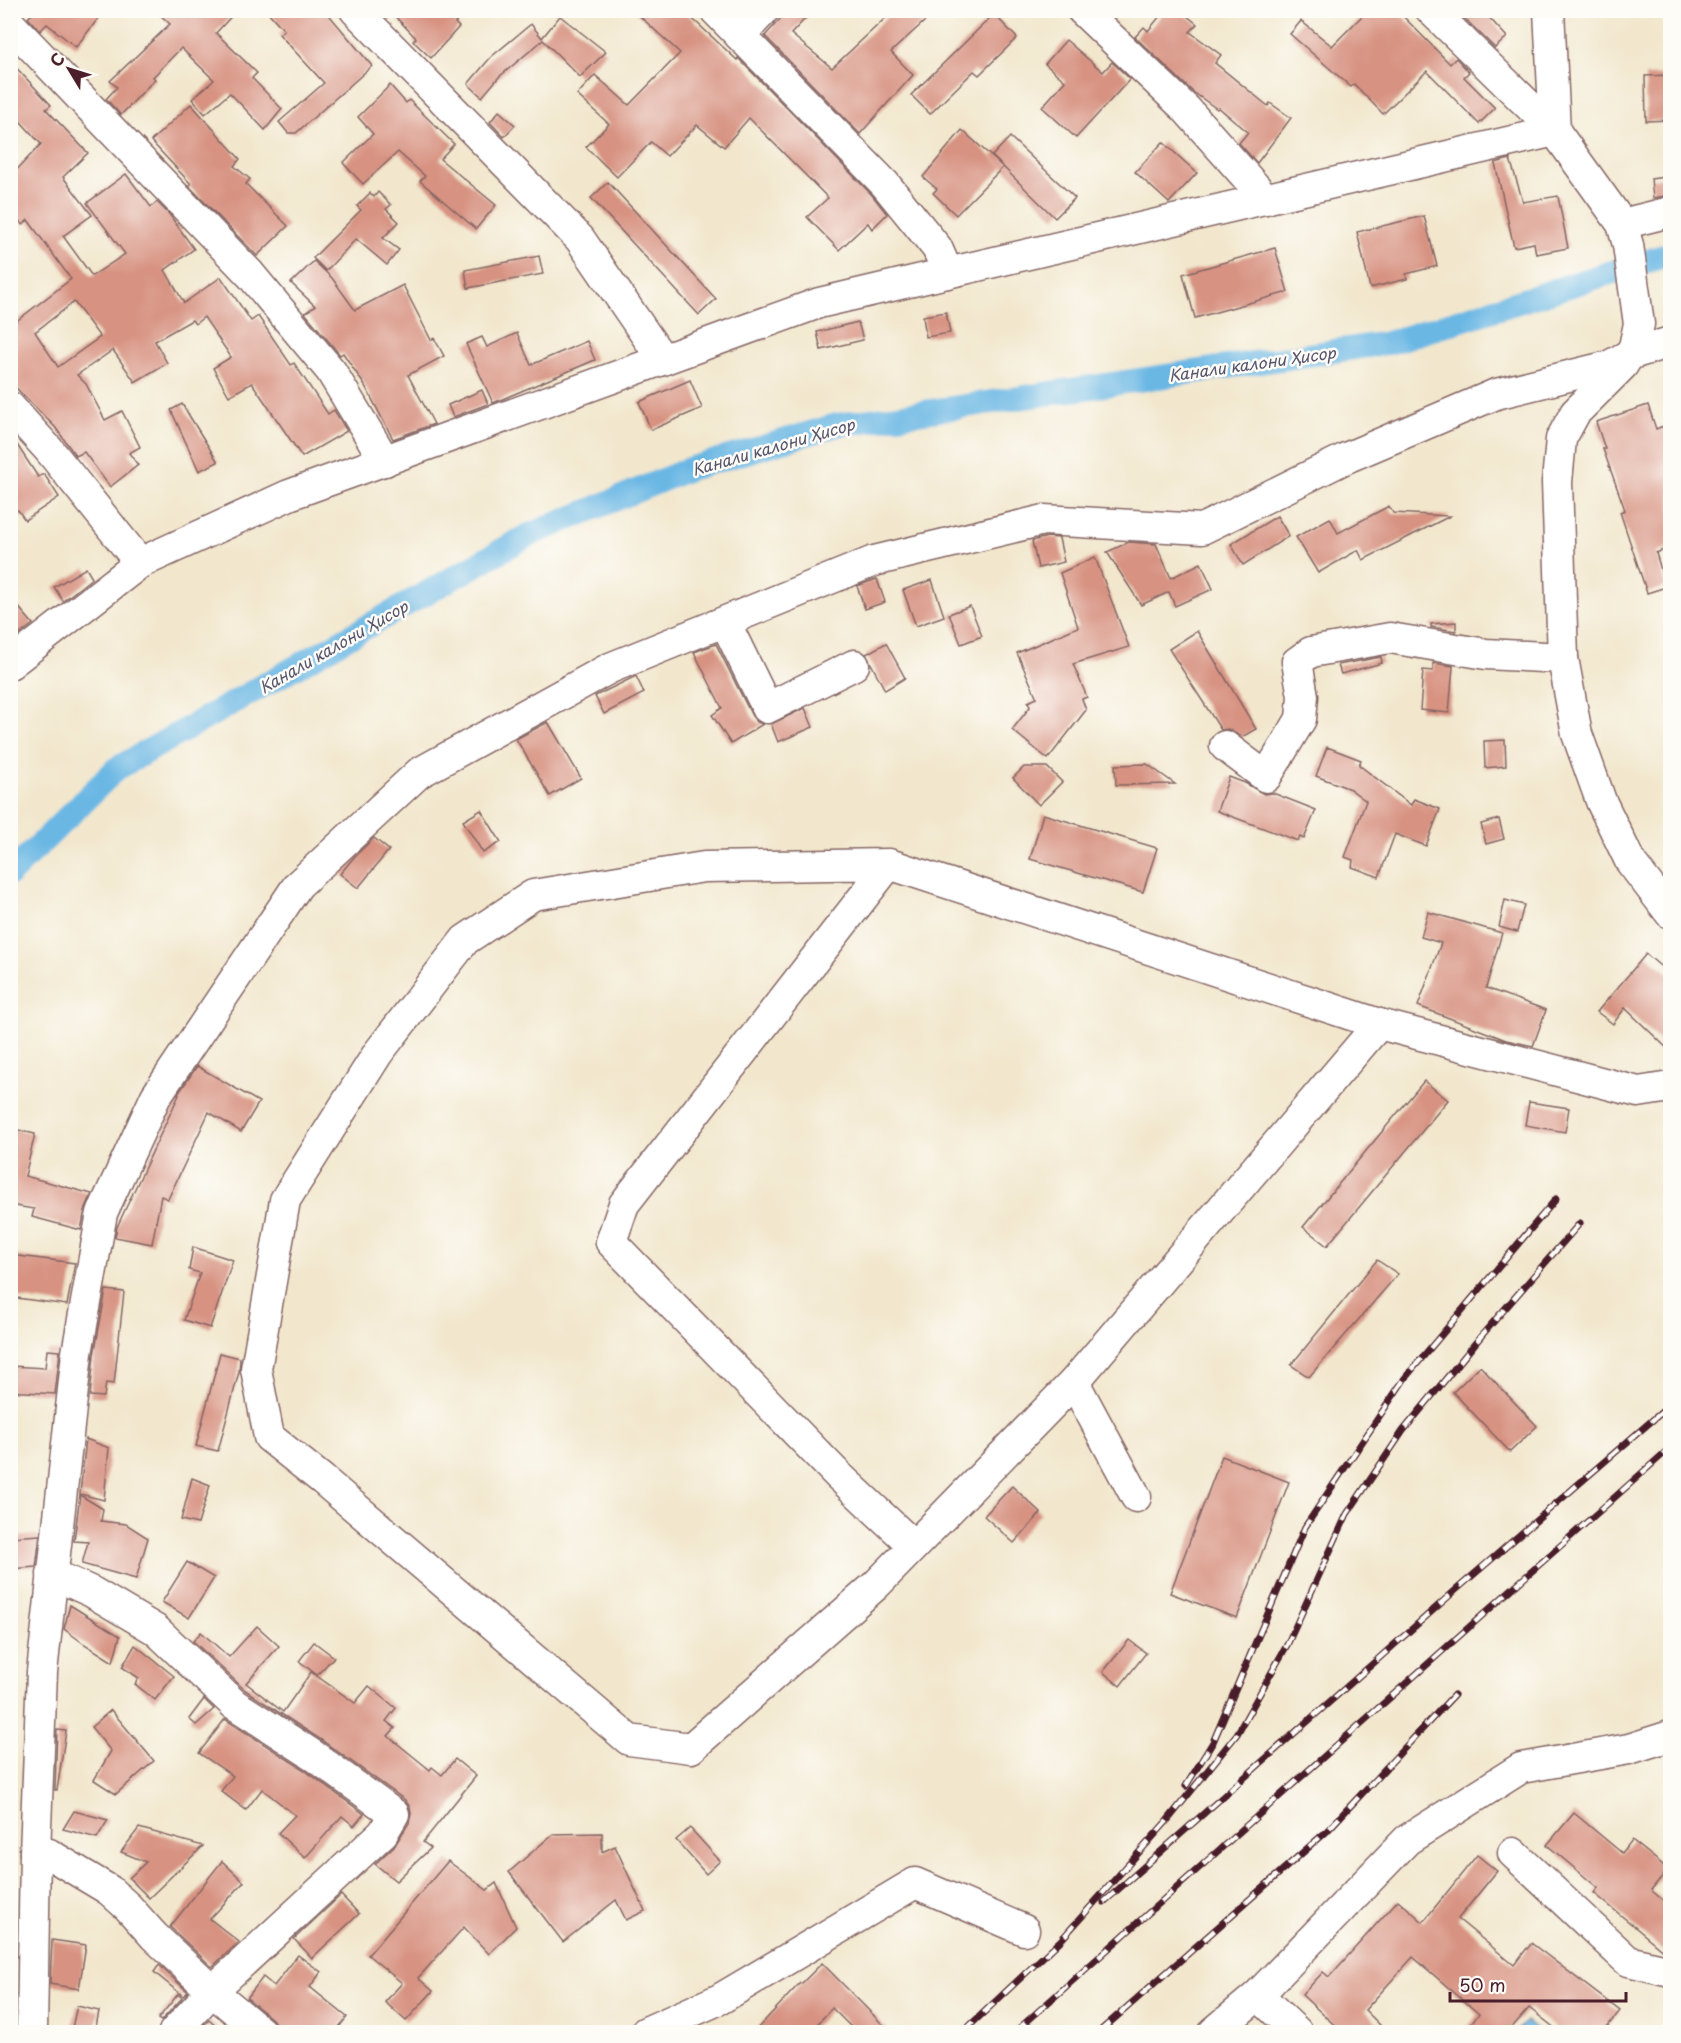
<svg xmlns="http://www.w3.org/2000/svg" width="1681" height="2043" font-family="'Playpen Sans',sans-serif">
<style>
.water{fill:#6ab7e4;stroke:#5a6b88;stroke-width:1.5}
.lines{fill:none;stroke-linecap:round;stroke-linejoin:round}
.canal{stroke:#6ab7e4;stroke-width:24}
.building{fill:#d79281;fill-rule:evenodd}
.minor-casing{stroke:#856564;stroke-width:33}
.minor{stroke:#fff;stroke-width:30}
.rail-casing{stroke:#4a1f2b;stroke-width:7}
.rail{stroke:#fdfcf7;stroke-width:4.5;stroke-dasharray:14;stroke-linecap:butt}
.labels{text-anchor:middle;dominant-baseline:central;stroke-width:5;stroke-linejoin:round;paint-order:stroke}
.water-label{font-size:16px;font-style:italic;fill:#55546c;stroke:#fdfcf7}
</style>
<rect width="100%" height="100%" fill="#fdfcf7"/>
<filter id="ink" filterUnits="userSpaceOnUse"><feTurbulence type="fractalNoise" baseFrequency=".0167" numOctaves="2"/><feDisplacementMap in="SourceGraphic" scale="12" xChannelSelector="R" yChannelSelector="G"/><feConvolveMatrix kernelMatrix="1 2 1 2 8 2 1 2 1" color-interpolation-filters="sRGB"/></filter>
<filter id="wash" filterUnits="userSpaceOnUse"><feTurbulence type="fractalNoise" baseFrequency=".008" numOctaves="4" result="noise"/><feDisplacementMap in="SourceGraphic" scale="24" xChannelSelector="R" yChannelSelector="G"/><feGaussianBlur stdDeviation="1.35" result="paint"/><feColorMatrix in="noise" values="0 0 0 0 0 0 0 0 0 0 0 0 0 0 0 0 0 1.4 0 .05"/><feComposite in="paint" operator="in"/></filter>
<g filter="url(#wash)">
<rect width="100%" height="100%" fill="#f2e7cd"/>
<polygon class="water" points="1526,2021 1540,2032 1516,2032"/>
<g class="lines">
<polyline class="canal" points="10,874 116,769 527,536 689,469 837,425 1388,343 1670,254"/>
</g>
<g id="blocks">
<g class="building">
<polygon points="29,10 105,10 76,47 47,24 40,31 28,18 33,13"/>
<polygon points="155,10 237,10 216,33 257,73 252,78 282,109 265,130 230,93 205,114 192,99 214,80 181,48 153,77 155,79 121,115 106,99 117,87 110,81 170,24"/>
<polygon points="266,10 325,10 372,66 296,133 288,133 279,122 324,83 279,34 284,30"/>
<polygon points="389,10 468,10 455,23 459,27 431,58 413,41 416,38"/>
<polygon points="633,10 683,10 737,60 738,58 872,195 887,214 872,229 868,223 839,250 807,217 828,198 749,118 724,147 697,125 667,156 651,142 617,177 586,147 609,124 577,95 595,75 629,105 680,53"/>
<polygon points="788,10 813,10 791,34 832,68 894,10 937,10 891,52 913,75 860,134 765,36"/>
<polygon points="1165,10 1180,10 1197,24 1190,32 1221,55 1215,63 1268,106 1270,103 1291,118 1257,163 1239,143 1248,132 1219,108 1217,109 1193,92 1135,37 1144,27 1148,31"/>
<polygon points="1368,10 1397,10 1450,64 1456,58 1469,72 1464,77 1495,108 1479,124 1427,71 1383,114 1354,84 1351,87 1290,34 1301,21 1332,46"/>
<polygon points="1467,10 1482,10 1507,37 1495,48 1462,16"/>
<polygon points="994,14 1017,38 979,75 974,71 930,114 911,95"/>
<polygon points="560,16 606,52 580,77 543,40 499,77 482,97 468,84 491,57 531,24 542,38"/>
<polygon points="1066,40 1103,72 1112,62 1130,79 1076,138 1042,107 1065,81 1045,64"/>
<path d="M10 61 51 105 46 109 88 153 63 177 92 215 63 236 92 276 125 254 87 203 126 174 151 207 157 202 169 214 194 249 165 270 184 303 221 277 251 321 258 316 291 365 294 363 328 414 334 410 347 431 302 457 252 383 229 396 213 368 231 357 204 317 195 324 192 320 155 341 167 363 135 382 113 350 77 375 86 384 105 420 122 411 140 447 129 453 138 465 110 487 84 452 76 456 55 427 10 382V326L71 279 28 220 23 225 10 211V177L41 144 10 110ZM74 302 100 337 58 367 35 332Z"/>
<polygon points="1671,75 1671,120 1646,121 1645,76"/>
<polygon points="390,85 406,103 409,100 454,144 440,159 496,205 476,229 420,181 425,176 398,152 363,184 343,163 373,134 358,117"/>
<polygon points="191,104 240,159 234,166 250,179 246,184 288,226 257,256 189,186 191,184 151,141"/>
<polygon points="499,111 515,125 504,137 490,122"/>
<polygon points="962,130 1003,167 956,215 933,193 937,189 923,177"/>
<polygon points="1010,137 1075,198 1055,218 992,156"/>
<polygon points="1163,142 1197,173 1169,203 1135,172"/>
<polygon points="1510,159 1523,202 1558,196 1568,248 1536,254 1534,243 1514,247 1495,163"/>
<polygon points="1671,176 1671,195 1653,198 1651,179"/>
<polygon points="608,182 716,299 699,315 591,198"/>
<polygon points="378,192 391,205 386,209 399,222 383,238 399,250 387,265 356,239 326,271 313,258 361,210 357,206 370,193 374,197"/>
<polygon points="1424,216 1437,266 1406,274 1407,279 1370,288 1357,232"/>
<polygon points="1275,248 1288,292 1195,318 1183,274"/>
<polygon points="539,256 543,274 468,288 465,270"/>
<polygon points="314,261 332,278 355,310 403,285 431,340 434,338 444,356 408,375 434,424 393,439 365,386 343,353 340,355 305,313 315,306 291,283"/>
<polygon points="946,312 950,333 926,337 923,316"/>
<polygon points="858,322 863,340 821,350 817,332"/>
<polygon points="517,333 531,365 587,341 595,360 493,403 466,344 482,337 487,347"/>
<polygon points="690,380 702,408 651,430 639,402"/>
<polygon points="482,390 488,404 453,417 448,405"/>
<polygon points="182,404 218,462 199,471 171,410"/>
<polygon points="1648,405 1656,429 1666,425 1671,437 1671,547 1656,553 1666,587 1647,593 1620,512 1625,510 1603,449 1605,449 1596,422"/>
<polygon points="10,434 38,477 44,474 59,497 25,520 18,510 10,514"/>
<polygon points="1389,506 1393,513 1450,516 1363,560 1358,550 1318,573 1296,537 1330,518 1338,533"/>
<polygon points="1277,516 1289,536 1243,565 1231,544"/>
<polygon points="1047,537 1059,538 1064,562 1038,568 1032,541"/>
<polygon points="1129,542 1156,544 1171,578 1201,563 1213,589 1175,606 1169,592 1141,605 1107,552"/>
<polygon points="1095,557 1129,647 1073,664 1087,697 1082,699 1086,710 1048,759 1012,730 1030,707 1028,702 1037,698 1017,653 1078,627 1060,573"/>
<polygon points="86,568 92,578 63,601 54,587"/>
<polygon points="877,579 885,602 865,609 857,586"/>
<polygon points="932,580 944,616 916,626 903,590"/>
<polygon points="10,597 33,624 10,642"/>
<polygon points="970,606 982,636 961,644 949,614"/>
<polygon points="1456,622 1456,631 1431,627 1431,624"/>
<polygon points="1197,631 1256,729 1242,737 1228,729 1221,730 1169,649"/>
<polygon points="886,643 905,678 885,690 866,654"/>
<polygon points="716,644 752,716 757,722 763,724 731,744 712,715 722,708 694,652"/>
<polygon points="1381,657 1382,663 1341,674 1338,665"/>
<polygon points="1433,663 1453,666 1449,713 1420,710 1423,670 1433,671"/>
<polygon points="636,676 644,693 604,714 595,696"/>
<polygon points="805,708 813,727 778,742 771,724"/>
<polygon points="548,722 581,778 550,796 516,739"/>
<polygon points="1505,740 1506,766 1485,768 1484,741"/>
<polygon points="1327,747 1361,760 1359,765 1411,805 1414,799 1440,809 1426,846 1395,834 1379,877 1352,867 1353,860 1345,857 1366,801 1350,789 1316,776"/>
<polygon points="1147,764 1175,784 1116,785 1115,765"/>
<polygon points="1024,767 1047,767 1062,782 1039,805 1013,778"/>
<polygon points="1229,777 1245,783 1264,794 1273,793 1316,810 1304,839 1300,837 1298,841 1217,811"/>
<polygon points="481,810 501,842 483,853 463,821"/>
<polygon points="1043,814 1157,848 1143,892 1030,859"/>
<polygon points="1499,819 1504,839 1486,844 1481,824"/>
<polygon points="374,838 389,850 358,888 340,874 355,856"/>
<polygon points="1505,900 1524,905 1517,932 1499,927"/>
<polygon points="1428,912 1502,933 1486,988 1546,1010 1533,1046 1506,1040 1418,1006 1441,943 1421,937"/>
<polygon points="1646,954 1671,975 1671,1052 1625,1008 1613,1024 1597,1012"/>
<polygon points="197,1066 259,1102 241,1132 209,1112 168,1199 161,1196 152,1244 115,1237 117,1227 179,1095 178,1094"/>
<polygon points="1424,1081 1448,1100 1327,1246 1303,1227"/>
<polygon points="1529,1102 1569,1108 1565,1132 1525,1125"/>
<polygon points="10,1128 35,1134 25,1176 92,1194 85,1210 81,1230 32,1217 34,1209 10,1205"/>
<polygon points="193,1247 233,1260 210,1328 184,1320 200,1273 189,1270"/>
<polygon points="10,1255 75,1263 67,1305 10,1297"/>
<polygon points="1377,1260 1398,1274 1309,1377 1291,1365"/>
<polygon points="106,1290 124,1292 114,1384 106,1383 104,1397 90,1396 94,1355"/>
<polygon points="47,1350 60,1351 55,1394 10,1391 10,1366 45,1368"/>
<polygon points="220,1353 240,1358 239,1372 218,1451 196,1446"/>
<polygon points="1480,1366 1537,1426 1510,1452 1453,1392"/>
<polygon points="86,1439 109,1448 104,1500 80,1494"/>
<polygon points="1222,1456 1289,1482 1237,1618 1170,1593"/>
<polygon points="192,1478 210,1485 198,1524 181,1520"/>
<polygon points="1012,1486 1041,1513 1014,1543 984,1516"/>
<polygon points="80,1495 103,1509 101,1521 126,1524 148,1538 136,1579 82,1564 88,1542 74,1541"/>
<polygon points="40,1535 36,1567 10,1569 10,1537"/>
<polygon points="187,1562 214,1578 189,1618 162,1602"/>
<polygon points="70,1605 120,1636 113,1662 83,1643 64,1629"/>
<polygon points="257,1626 279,1646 246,1683 283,1712 311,1672 355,1703 369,1686 396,1708 386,1721 395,1728 388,1736 430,1770 432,1767 442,1775 455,1759 476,1776 423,1842 431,1848 396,1881 375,1864 395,1845 409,1823 411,1814 410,1807 405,1800 323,1741 245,1690 193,1641 201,1632 229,1657"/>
<polygon points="1129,1640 1146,1653 1120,1686 1103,1672"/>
<polygon points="314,1642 334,1657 317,1675 299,1661"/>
<polygon points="135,1645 174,1676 155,1700 135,1684 139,1678 122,1667"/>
<polygon points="204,1699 214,1709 196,1725 189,1719"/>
<polygon points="111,1710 154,1761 116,1794 94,1780 111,1751 91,1727"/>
<polygon points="225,1719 303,1769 364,1814 354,1826 342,1816 305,1858 278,1833 295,1815 262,1789 246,1810 221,1791 233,1776 199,1753"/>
<polygon points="57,1730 66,1731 57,1790 55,1790"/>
<polygon points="74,1811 108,1820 97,1838 63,1829"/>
<polygon points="1574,1813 1622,1853 1632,1840 1668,1869 1651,1890 1671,1907 1671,1953 1665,1952 1594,1893 1598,1888 1547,1845"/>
<polygon points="139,1828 203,1846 149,1898 129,1878 146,1862 121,1852"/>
<polygon points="690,1828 720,1861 706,1874 676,1840"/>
<polygon points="602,1833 602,1852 615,1846 645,1911 626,1920 616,1900 563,1942 509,1872 553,1834"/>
<polygon points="1477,1855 1497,1871 1458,1919 1514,1965 1531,1943 1620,2011 1603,2032 1560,2032 1529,2008 1508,2032 1463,2032 1479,2014 1413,1957 1365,2010 1387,2032 1342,2032 1302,1995 1323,1972 1329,1977 1398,1900 1423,1922"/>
<polygon points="222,1861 244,1882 210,1919 239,1942 212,1967 170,1927"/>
<polygon points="448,1861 487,1890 496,1883 516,1927 489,1954 464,1927 418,1978 433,1991 406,2021 385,2002 402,1983 368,1955"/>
<polygon points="341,1895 359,1914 312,1958 294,1939"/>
<polygon points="52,1940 86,1945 79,1989 50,1984"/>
<polygon points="298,1955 321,1972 310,1987 347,2017 335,2032 278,2032 277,2026 272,2019 247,1998 263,1977 274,1986"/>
<polygon points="822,1963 890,2032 856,2032 832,2008 810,2032 754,2032 800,1983 801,1984"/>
<polygon points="159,1965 188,1992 183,1996 154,1972"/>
<polygon points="178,1994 182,1998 161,2021 158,2019"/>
<polygon points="77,2006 99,2011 95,2032 71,2032"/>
<polygon points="209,2020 221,2031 226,2025 235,2032 197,2032"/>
</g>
</g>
</g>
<g filter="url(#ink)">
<use href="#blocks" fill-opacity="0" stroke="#856564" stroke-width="1.5"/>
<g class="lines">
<defs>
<g id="minor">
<polyline points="355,10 580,239 663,360"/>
<polyline points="715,10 885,184 937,248 948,273"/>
<polyline points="1082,10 1186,109 1266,199"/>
<polyline points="1431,10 1555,131"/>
<polyline points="1549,10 1555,131 1622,224 1628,245 1639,324 1634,347 1623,365 1575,413 1561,439 1557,482 1563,658 1577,734 1601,801 1630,861 1670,913"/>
<polyline points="10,24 250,274 331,371 385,461"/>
<polyline points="740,36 764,10"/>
<polyline points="1622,224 1670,212"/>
<polyline points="10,407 50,451 140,563"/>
<polyline points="725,622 767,708 854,665"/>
<polyline points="10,664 140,563 289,495 819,303 1555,131"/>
<polyline points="1225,746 1266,777 1301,719 1303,696 1297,662 1311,652 1390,638 1486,654 1563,658"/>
<polyline points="889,864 704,867 533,895 465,940 378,1053 285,1200 256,1369 269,1437 323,1480 629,1740 691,1748 876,1585 1074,1382 1379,1024 889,864 624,1204 611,1242 838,1475 914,1546"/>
<polyline points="1379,1024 1638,1092 1670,1087"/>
<polyline points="1074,1382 1136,1497"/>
<polyline points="52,1574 92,1592 156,1630 234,1704 313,1755 394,1814 383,1833 212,1991 174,2032"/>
<polyline points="35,1853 43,1852 49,1854 109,1890 128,1907 154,1936 212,1991 261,2032"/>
<polyline points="1513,1853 1628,1961 1670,1971"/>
<polyline points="1258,1995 1297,2032"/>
<polyline points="32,2032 35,1853 42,1672 77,1353 102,1213 156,1096 298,885 419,773 610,668 874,561 1044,520 1202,529 1346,458 1496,394 1609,366 1629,355 1670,342"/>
<polyline points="646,2032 720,1999 915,1883 1024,1930"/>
<polyline points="1214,2032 1258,1995 1407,1840 1521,1768 1629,1749 1670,1736"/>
</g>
</defs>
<use href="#minor" class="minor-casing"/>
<use href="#minor" class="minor"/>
<defs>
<g id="rail">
<polyline points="1186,1786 1213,1742 1305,1527 1405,1378 1556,1199"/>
<polyline points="1104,1902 1457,1589 1670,1405"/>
<polyline points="963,2032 1061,1940 1167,1821 1237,1734 1287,1645 1347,1514 1403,1431 1482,1335 1580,1223"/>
<polyline points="1015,2032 1670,1448"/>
<polyline points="1099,2032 1326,1832 1454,1695"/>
</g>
</defs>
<use href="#rail" class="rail-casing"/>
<use href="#rail" class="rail"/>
</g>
</g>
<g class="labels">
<g class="water-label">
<text transform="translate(1252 363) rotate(-8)">Канали калони Ҳисор</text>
<text transform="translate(773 446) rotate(-16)">Канали калони Ҳисор</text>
<text transform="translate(333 646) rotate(-30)">Канали калони Ҳисор</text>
</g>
</g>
<rect width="1681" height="2043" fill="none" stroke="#fdfcf7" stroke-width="36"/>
<g transform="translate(69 69) rotate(308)" stroke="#fdfcf7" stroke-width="4.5" paint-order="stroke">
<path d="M0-4.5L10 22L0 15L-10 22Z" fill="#4a1f2b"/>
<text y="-9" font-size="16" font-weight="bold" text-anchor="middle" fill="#4a1f2b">С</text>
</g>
<path d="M1450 1992v9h176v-9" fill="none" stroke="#4a1f2b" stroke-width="3"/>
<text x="1459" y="1992" font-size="18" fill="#4a1f2b" stroke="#fdfcf7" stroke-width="4.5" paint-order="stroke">50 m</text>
</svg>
